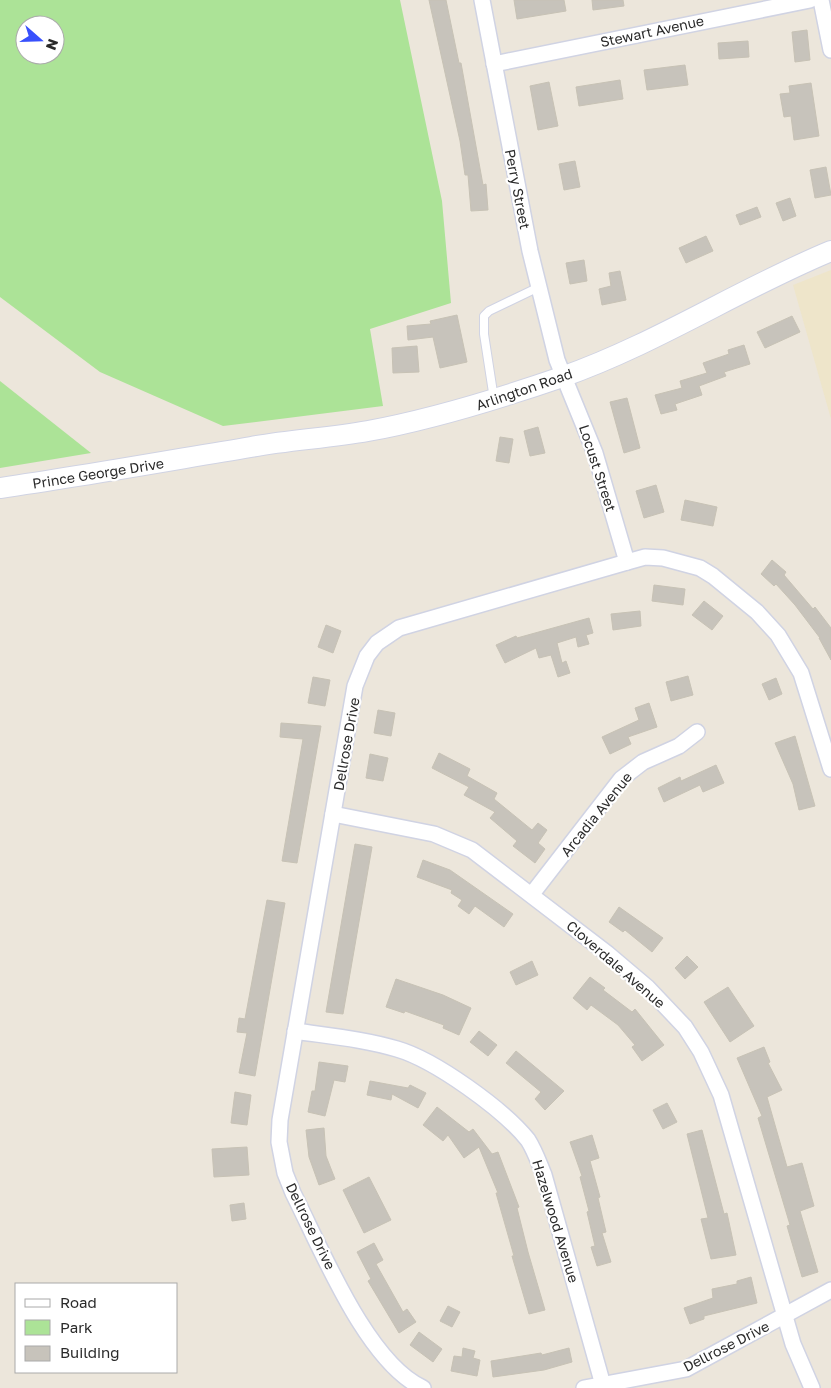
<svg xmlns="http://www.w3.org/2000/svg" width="831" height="1388" font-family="'Golos Text',sans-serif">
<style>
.education{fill:#eee5ca}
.green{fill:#ace397;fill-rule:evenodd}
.building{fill:#c7c3bb;stroke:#c7c2b5}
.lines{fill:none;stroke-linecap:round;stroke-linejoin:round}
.service-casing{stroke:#d0d3e3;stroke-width:10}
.minor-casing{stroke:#d0d3e3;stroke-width:18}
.secondary-casing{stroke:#d0d3e3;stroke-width:22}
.service{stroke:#fff;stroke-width:8}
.minor{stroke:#fff;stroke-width:15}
.secondary{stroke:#fff;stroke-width:20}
.labels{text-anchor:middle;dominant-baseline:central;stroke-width:4.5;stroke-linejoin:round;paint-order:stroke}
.street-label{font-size:14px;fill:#2a2a2a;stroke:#fff}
</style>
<rect width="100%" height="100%" fill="#ece6db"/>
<polygon class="education" points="831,270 831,419 793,285"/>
<g class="green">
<path d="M0 0H400L442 201 451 303 370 329 383 406 223 426 100 372 0 297ZM25 25H55V55H25Z"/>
<polygon points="0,381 91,453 0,468"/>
</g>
<g class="building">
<polygon points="429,0 446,0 459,63 461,63 483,185 486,184 488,210 471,211 468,175 465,175 460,141"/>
<polygon points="514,0 564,0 566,11 517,19"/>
<polygon points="592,0 623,0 624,6 593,10"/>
<polygon points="807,30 810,60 795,62 792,32"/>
<polygon points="748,41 749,57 719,59 718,43"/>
<polygon points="685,65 688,85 647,90 644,70"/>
<polygon points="620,80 623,99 579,106 576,87"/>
<polygon points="549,82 558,126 538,130 530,86"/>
<polygon points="811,83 819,136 794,140 791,116 784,117 780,94 790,93 789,86"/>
<polygon points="575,161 580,187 564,190 559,164"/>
<polygon points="826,167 831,195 815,198 810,170"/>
<polygon points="790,198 796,216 783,221 776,203"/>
<polygon points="757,207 761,217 740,225 736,215"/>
<polygon points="706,236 713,251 686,263 679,248"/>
<polygon points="584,260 587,281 570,284 566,263"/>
<polygon points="620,271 626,300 602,305 599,289 611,286 609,273"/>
<polygon points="457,315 467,362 440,368 433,337 408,340 407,326 431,324 430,321"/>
<polygon points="792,316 800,332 765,348 757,332"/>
<polygon points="744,345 750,364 724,372 726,376 699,386 702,395 675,404 677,410 661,414 655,395 682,388 680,381 707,373 703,363 729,354 728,350"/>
<polygon points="417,346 419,372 393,373 392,348"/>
<polygon points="627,398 640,448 624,453 610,402"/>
<polygon points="538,427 545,453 530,456 524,431"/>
<polygon points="500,437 513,439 509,463 496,461"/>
<polygon points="656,485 664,512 644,518 636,491"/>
<polygon points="685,500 717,507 713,526 681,520"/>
<polygon points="772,560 786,572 784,575 813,609 815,607 831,628 831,660 819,638 820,638 795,605 776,584 774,586 761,574"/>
<polygon points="654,585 685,589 683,605 652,601"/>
<polygon points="704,601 723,616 712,630 692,615"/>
<polygon points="640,611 641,626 613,630 611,614"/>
<polygon points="589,618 593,633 586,635 589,644 578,647 576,637 557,643 562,663 566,661 570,673 558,677 551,655 539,658 536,648 505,663 496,645 516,636 517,638"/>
<polygon points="326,625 341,631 333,653 318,647"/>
<polygon points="688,676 693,695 671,701 666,682"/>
<polygon points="313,677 330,680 325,706 308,703"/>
<polygon points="776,678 782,694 769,700 762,684"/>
<polygon points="649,703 657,727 628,737 631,744 610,754 602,737 639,720 635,708"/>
<polygon points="378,710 395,713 391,736 374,733"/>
<polygon points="281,723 321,726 297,863 282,861 303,739 280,737"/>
<polygon points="795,736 815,806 799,810 793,784 775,743"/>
<polygon points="439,753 470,769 467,776 497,793 494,799 532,830 538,823 547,830 538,843 545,849 535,863 513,846 517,841 490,818 495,812 464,795 469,787 432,768"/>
<polygon points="370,754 388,758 383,781 366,778"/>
<polygon points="716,765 724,783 703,792 700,785 664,802 658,788 680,777 681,781"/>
<polygon points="355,844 372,847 343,1014 326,1012"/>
<polygon points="423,860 450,870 513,914 504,927 475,906 469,914 458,906 462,900 451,893 452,890 417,877"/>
<polygon points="267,900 285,903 255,1076 239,1073 247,1033 237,1032 239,1018 245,1019"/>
<polygon points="619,907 663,938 652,952 625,930 623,932 609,922"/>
<polygon points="687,956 698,967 685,979 675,968"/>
<polygon points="532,961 538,975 516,985 510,972"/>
<polygon points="590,977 605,988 603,990 632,1012 635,1009 664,1045 642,1061 632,1047 635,1045 618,1025 591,1005 587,1010 573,998"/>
<polygon points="396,979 443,995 471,1008 459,1035 443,1028 444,1025 405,1011 404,1013 386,1007"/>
<polygon points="728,987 754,1026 730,1042 704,1002"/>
<polygon points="479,1031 497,1045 488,1056 470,1042"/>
<polygon points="764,1047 770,1062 768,1063 782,1090 767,1097 787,1167 802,1163 814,1206 800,1211 818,1272 802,1277 787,1226 790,1225 758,1118 762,1116 737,1058"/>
<polygon points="516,1051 564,1091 545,1110 535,1099 541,1092 506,1063"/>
<polygon points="319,1062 348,1066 345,1082 334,1080 325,1116 308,1112 312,1091 315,1091"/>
<polygon points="370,1081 408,1088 410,1085 426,1093 418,1108 392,1094 391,1100 367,1095"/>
<polygon points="235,1092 251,1095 247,1125 231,1123"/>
<polygon points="667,1103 677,1122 663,1129 653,1110"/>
<polygon points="437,1107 469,1132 473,1129 492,1154 498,1152 519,1207 517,1208 528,1252 545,1310 529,1314 512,1256 514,1256 496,1193 498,1193 479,1147 464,1158 448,1135 443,1141 423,1125"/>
<polygon points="324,1128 326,1156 335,1179 319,1185 309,1157 306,1130"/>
<polygon points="702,1130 724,1214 727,1213 736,1255 711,1259 701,1219 708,1218 687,1134"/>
<polygon points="592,1135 599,1158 590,1161 600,1197 598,1198 606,1232 602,1233 611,1262 597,1266 591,1247 595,1246 587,1212 589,1211 580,1177 582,1176 570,1142"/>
<polygon points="247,1147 249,1175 214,1177 212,1149"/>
<polygon points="369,1177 391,1220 364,1233 343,1190"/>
<polygon points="244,1203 246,1219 232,1221 230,1205"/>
<polygon points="374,1243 383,1260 376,1264 403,1312 407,1309 416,1322 399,1333 368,1281 371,1279 357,1252"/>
<polygon points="751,1277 757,1303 704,1316 704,1319 690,1324 684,1308 713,1298 712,1289 737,1284 737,1281"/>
<polygon points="448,1306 460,1312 452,1327 440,1321"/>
<polygon points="419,1332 442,1349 433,1362 410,1345"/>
<polygon points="463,1348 475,1351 473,1358 480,1360 477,1376 451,1371 454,1356 462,1357"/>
<polygon points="569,1348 572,1362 544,1370 493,1377 491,1361 541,1353 542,1355"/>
</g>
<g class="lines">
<defs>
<polyline id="service" points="494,399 484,334 484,316 489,311 539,287"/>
<g id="minor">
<polyline points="482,0 530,251 557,360 595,453 627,562"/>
<polyline points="821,0 831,50"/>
<polyline points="494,64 810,0"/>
<polyline points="333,814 434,834 472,850 608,954 647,987 685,1027 701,1052 721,1095 793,1344 812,1388"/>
<polyline points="532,894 621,779 643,762 679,746 697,732"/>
<path d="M295 1031C329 1036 364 1039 397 1049 435 1060 503 1109 528 1140 535 1151 539 1163 544 1175L603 1385"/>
<path d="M423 1388C367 1363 321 1248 293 1193L285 1173 279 1142 280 1120 355 686 367 656 377 643 399 628 627 562 645 557 663 558 700 568 713 576 757 612 778 635 801 673 831 769"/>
<polyline points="584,1388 686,1369 831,1290"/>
</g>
<path id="secondary" d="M0 488C84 476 167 461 251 447 289 440 329 438 368 431 434 419 498 399 562 377 656 344 739 289 831 251"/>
</defs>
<use href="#service" class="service-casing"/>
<use href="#minor" class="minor-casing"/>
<use href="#secondary" class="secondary-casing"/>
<use href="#service" class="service"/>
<use href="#minor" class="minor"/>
<use href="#secondary" class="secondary"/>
</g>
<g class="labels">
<g class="street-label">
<text transform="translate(652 31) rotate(-12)">Stewart Avenue</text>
<text transform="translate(518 189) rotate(79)">Perry Street</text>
<text transform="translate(524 389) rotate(-19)">Arlington Road</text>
<text transform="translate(598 468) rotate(72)">Locust Street</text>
<text transform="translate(98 473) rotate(-9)">Prince George Drive</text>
<text transform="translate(346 744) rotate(-80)">Dellrose Drive</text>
<text transform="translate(596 814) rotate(-51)">Arcadia Avenue</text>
<text transform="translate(616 964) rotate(41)">Cloverdale Avenue</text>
<text transform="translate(556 1221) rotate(73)">Hazelwood Avenue</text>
<text transform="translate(311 1226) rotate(64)">Dellrose Drive</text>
<text transform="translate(726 1346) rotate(-27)">Dellrose Drive</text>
</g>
</g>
<rect x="15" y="1283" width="162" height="90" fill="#ffffff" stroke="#aaaaaa"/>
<rect x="25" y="1299" width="25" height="8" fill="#ffffff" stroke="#aaaaaa"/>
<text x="60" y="1308" font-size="15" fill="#2a2a2a">Road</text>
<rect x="25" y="1320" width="25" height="15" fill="#ace397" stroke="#aaaaaa"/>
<text x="60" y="1333" font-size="15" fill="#2a2a2a">Park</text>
<rect x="25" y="1346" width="25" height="15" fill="#c7c3bb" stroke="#aaaaaa"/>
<text x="60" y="1358" font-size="15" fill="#2a2a2a">Building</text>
<g transform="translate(40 40) rotate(110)"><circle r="24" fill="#ffffff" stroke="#aaaaaa"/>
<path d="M0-4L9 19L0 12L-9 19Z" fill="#3850fc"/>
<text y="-8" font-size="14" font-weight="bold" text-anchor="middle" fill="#2a2a2a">N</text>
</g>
</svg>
